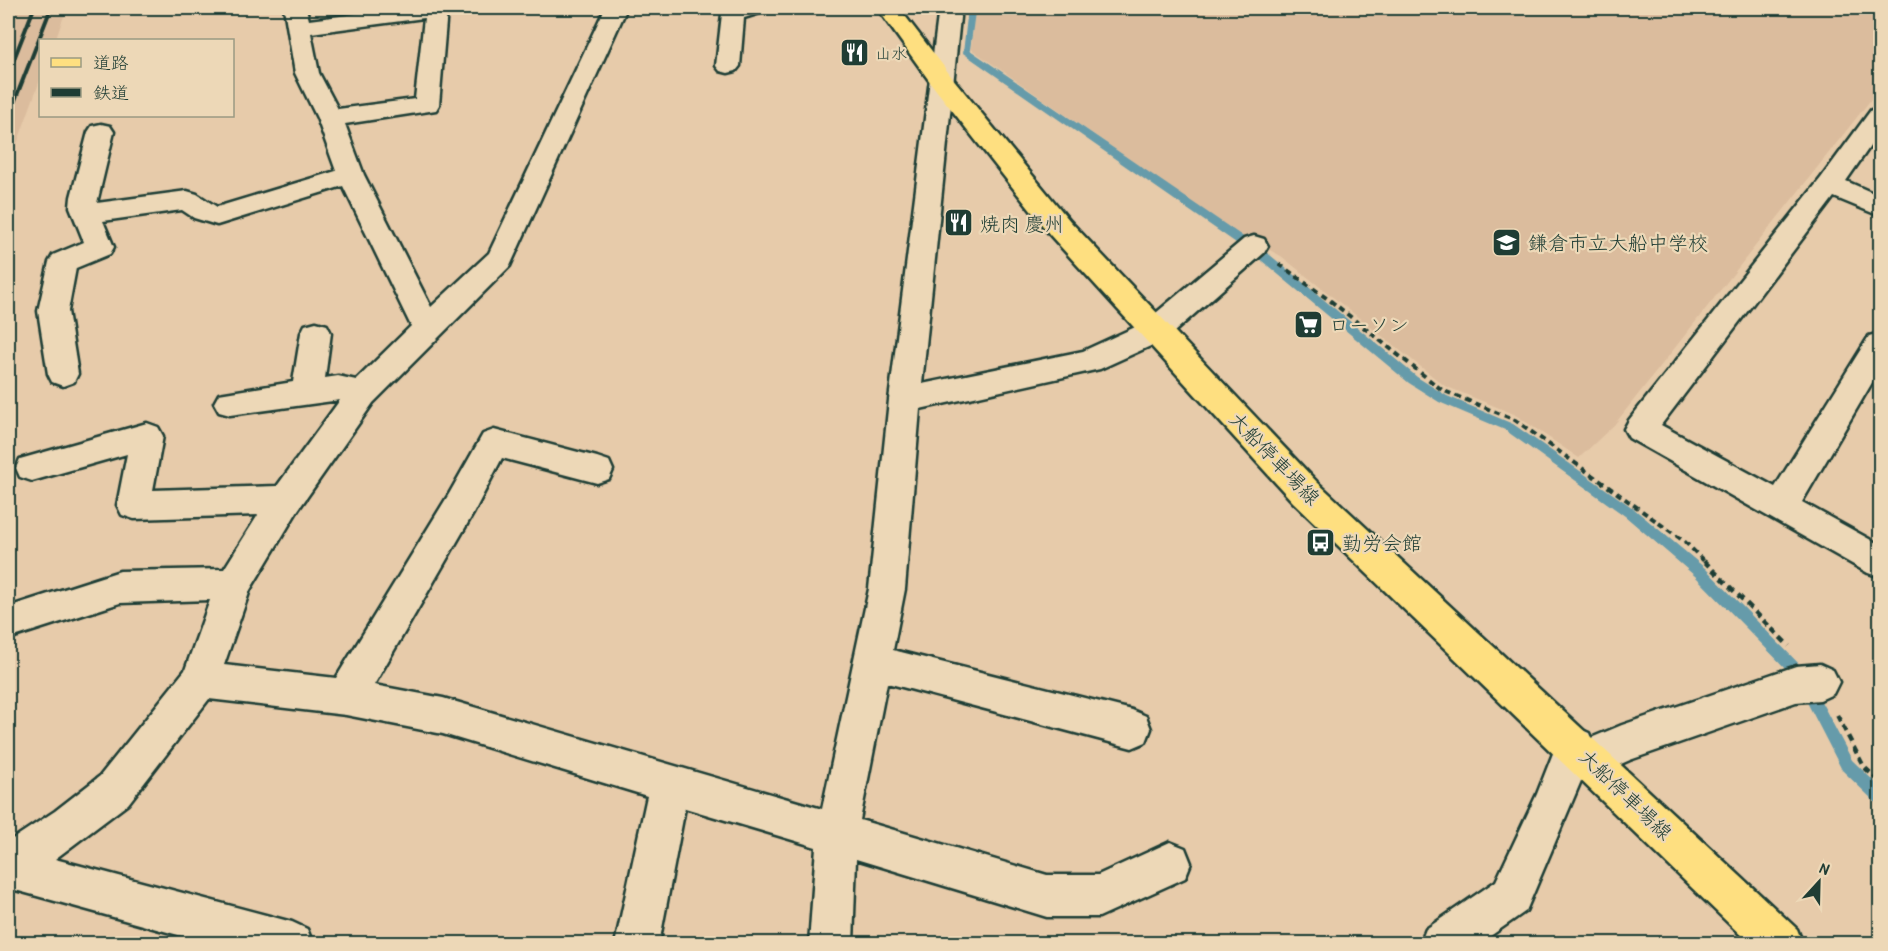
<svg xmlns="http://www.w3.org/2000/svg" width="1888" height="951" font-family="'Patrick Hand','Klee One',sans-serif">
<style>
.built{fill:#dbbc9d}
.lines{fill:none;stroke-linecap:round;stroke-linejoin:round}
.stream{fill:#669baa;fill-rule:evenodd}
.minor-casing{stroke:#1f3d34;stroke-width:5}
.major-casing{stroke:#1f3d34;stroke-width:5}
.path-far1{stroke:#1f3d34;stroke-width:4;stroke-dasharray:6 4.5;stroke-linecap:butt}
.path{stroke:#1f3d34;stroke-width:4.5;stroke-dasharray:7 5;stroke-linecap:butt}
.minor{fill:#edd8b7;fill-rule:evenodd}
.major{fill:#fedf80;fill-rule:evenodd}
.rail{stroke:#1f3d34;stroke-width:4}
.labels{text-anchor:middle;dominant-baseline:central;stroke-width:4.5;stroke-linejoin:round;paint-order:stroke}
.far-poi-label{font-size:16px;fill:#1f3d34;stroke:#edd8b7;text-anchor:start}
.poi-label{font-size:20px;fill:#1f3d34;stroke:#edd8b7;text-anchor:start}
.street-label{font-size:20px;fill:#1f3d34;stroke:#edd8b7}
</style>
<rect width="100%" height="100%" fill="#e7cbaa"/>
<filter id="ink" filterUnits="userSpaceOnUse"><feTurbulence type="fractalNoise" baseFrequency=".0167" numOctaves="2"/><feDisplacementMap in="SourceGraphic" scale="12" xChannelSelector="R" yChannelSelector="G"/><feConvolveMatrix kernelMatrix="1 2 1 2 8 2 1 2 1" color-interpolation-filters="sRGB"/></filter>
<g filter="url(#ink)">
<g class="built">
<polygon points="8,8 67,8 55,40 40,40 40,80 8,169"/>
<polygon points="1018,8 1880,8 1880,88 1614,425 1579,458 1514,414 1445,386 1281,256 1228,228 971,49 974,13"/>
</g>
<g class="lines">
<polygon class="stream" points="968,8 996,8 992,10 975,12 970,50 1270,255 1417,377 1447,396 1513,424 1633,508 1705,568 1804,669 1852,760 1880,787 1880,804 1875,802 1842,770 1794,677 1695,576 1625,516 1505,430 1439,402 1409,383 1262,261 963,53"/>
<defs>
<g id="minor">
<path d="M284 8H306L309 20 403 8H446L447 10 439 105 436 110 345 124 364 175 431 307 489 253 605 8H627L510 266 373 403 298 510 250 590 224 665 336 678 449 494 483 434 494 430 597 457 609 461 613 470 609 479 597 483 502 458 473 514 374 685 443 698 822 809 869 589 889 400 939 8H961L922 384 1083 351 1144 323 1244 239 1254 236 1264 239 1268 246 1264 253 1166 339 1100 369 920 409 905 589 893 650 1132 710 1146 716 1151 729 1146 742 1132 748 887 683 860 820 1047 875H1098L1170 842 1185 848 1191 863 1185 878 1099 917H1047L856 859 853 944H809L816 847 685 808 659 944H615L647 796 443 734 346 715 209 699 128 804 55 859 292 922 307 929 313 944H211L8 888V842L55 811 100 776 185 670 210 600 120 603 8 639V607L120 571 224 569 258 515 134 519 122 515 117 505 127 454 32 481 20 477 16 468 20 459 147 423 158 427 163 436 153 490 277 486 340 400 230 415 219 412 214 403 219 394 293 382 301 333 305 325 316 322 327 325 331 333 325 378 338 376 356 380 411 326 343 186 217 225 194 218 182 210 103 221 114 247 110 254 76 268 68 311 78 374 74 382 63 386 52 382 48 374 38 311 49 262 53 255 84 242 70 207 71 197 88 132 92 126 101 124 110 126 114 132 97 203 187 191 197 194 217 207 336 171 317 118 295 73ZM424 18 415 99 338 109 319 73 311 33Z"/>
<polygon points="730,8 763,8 760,13 744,18 740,66 736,71 728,73 720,71 716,66 722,14 725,9"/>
<polygon points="1880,107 1880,132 1846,181 1880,196 1880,216 1834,197 1661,425 1775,487 1869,336 1880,333 1880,369 1802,502 1880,545 1880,577 1868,573 1629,438 1624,429 1629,420 1821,178 1871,110"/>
<polygon points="1820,664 1833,670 1839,682 1833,694 1820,700 1796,702 1630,760 1589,778 1583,776 1526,911 1479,944 1420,944 1426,929 1496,881 1537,794 1561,733 1575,727 1589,733 1591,738 1622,725 1796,666"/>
</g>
<polygon id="major" points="877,8 899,8 951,76 1070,221 1317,482 1797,929 1803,944 1750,944 1293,502 1050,235 933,86"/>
</defs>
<use href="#minor" class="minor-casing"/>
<use href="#major" class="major-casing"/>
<polyline class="path-far1" points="1279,264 1332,302 1442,390 1515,420 1684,541 1706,563"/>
<g class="path">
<polyline points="1704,561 1789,646"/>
<polyline points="1837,715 1864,767 1880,782"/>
</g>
<use href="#minor" class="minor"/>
<use href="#major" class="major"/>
<g class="rail">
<polyline points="8,74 34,8"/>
<polyline points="8,118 51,8"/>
</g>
</g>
</g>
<defs>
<symbol id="restaurant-square" viewBox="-11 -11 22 22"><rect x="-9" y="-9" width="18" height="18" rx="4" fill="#1f3d34" stroke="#edd8b7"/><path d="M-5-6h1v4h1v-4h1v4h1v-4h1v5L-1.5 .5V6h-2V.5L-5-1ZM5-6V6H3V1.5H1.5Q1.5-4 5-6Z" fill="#fff"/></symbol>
<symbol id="school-square" viewBox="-11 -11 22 22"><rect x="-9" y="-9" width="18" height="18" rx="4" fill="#1f3d34" stroke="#edd8b7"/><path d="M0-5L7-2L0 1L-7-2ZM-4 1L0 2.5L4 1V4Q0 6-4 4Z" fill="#fff"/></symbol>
<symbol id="supermarket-square" viewBox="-11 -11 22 22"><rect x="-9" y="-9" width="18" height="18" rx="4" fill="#1f3d34" stroke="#edd8b7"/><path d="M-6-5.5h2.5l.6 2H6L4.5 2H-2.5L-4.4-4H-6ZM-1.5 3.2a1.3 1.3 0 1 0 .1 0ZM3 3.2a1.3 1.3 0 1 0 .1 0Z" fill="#fff"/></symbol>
<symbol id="bus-square" viewBox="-11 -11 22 22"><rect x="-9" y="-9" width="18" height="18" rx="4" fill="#1f3d34" stroke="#edd8b7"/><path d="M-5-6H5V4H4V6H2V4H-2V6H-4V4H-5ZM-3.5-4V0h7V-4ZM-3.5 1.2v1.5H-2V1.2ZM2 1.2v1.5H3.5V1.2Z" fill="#fff"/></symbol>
</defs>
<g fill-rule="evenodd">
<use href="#restaurant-square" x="838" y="36" width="33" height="33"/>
<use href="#restaurant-square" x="942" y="206" width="33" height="33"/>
<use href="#school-square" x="1490" y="226" width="33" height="33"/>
<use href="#supermarket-square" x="1292" y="308" width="33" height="33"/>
<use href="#bus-square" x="1304" y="526" width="33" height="33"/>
</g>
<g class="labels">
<g class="far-poi-label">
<text x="875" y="53">山水</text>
</g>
<g class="poi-label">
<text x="980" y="223">焼肉 慶州</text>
<text x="1528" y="242">鎌倉市立大船中学校</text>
<text x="1329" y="324">ローソン</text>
<text x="1342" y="542">勤労会館</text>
</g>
<g class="street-label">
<text transform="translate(1275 458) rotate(46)">大船停車場線</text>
<text transform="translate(1626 794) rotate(44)">大船停車場線</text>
</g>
</g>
<rect width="1888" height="951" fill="none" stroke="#edd8b7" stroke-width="30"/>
<rect x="15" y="15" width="1858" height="921" fill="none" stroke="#1f3d34" stroke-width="2" filter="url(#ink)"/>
<rect x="39" y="39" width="195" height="78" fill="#edd8b7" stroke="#9b9a83" stroke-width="1.5"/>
<rect x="51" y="58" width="30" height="9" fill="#fedf80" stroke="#9b9a83" stroke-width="1.5"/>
<text x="93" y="69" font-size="18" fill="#1f3d34">道路</text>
<rect x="51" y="88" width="30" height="9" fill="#1f3d34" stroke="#9b9a83" stroke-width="1.5"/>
<text x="93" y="99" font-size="18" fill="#1f3d34">鉄道</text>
<g transform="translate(1819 882) rotate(22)" stroke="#edd8b7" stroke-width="4.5" paint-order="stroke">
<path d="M0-4.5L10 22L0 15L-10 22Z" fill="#1f3d34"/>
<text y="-9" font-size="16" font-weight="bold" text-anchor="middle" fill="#1f3d34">N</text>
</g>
</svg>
